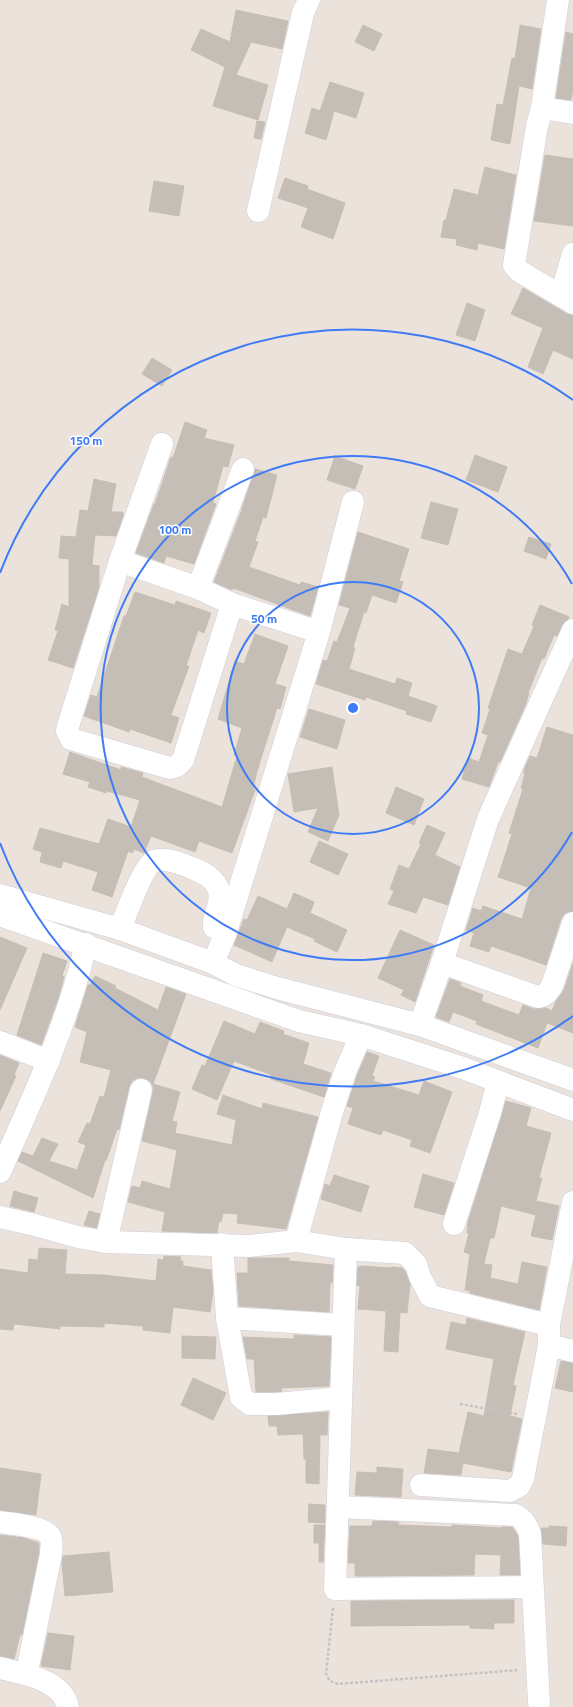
<svg xmlns="http://www.w3.org/2000/svg" width="573" height="1707" font-family="'Titillium Web',sans-serif">
<style>
.building{fill:#c4beb7;stroke:#c7beb5}
.lines{fill:none;stroke-linecap:round;stroke-linejoin:round}
.minor-casing{stroke:#cad0db;stroke-width:23}
.path{stroke:#c3c3c3;stroke-width:2.5;stroke-dasharray:3 2;stroke-linecap:butt}
.minor{stroke:#fff;stroke-width:22}
.ring{fill:none;stroke:#3e7bf6;stroke-width:2}
.centre{fill:#3e7bf6;stroke:#fff;stroke-width:2}
.ring-label{font-size:12px;text-anchor:middle;font-weight:bold;fill:#3e7bf6;stroke:#fff;stroke-width:3;stroke-linejoin:round;paint-order:stroke}
</style>
<rect width="100%" height="100%" fill="#ece2dc"/>
<g class="building">
<polygon points="236,10 288,21 282,49 251,42 236,75 268,85 258,120 213,106 225,67 191,50 201,29 230,42"/>
<polygon points="363,25 382,34 374,51 355,42"/>
<polygon points="520,25 541,29 532,89 519,86 510,144 491,140 497,104 503,105 512,58 515,59"/>
<polygon points="566,32 573,34 573,88 571,100 556,98"/>
<polygon points="330,82 364,93 356,118 334,111 326,140 305,133 312,108 320,111"/>
<polygon points="257,121 265,122 261,139 254,138"/>
<polygon points="545,155 573,159 573,226 534,221"/>
<polygon points="485,167 516,175 504,249 478,243 477,250 456,245 457,239 441,237 444,220 446,220 454,189 478,195"/>
<polygon points="285,178 308,186 307,189 345,203 333,239 301,227 308,208 278,198"/>
<polygon points="154,181 184,186 179,216 149,211"/>
<polygon points="523,288 567,314 573,315 573,359 553,350 543,374 528,367 543,328 511,314"/>
<polygon points="467,303 485,310 475,341 456,335"/>
<polygon points="152,358 172,370 162,386 142,374"/>
<polygon points="185,422 207,430 204,438 234,445 228,467 223,466 215,495 213,503 216,504 194,564 166,556 164,563 136,553 154,504 155,504 171,457 173,458"/>
<polygon points="475,455 507,467 498,492 466,480"/>
<polygon points="335,456 363,466 355,489 327,480"/>
<polygon points="255,469 277,475 266,518 263,517 255,541 258,542 249,567 300,585 301,582 318,587 310,616 233,588 232,590 214,582 241,512"/>
<polygon points="94,479 116,484 111,512 123,512 123,516 116,536 95,535 92,565 99,566 99,587 73,668 48,660 58,631 55,630 62,604 69,607 69,559 59,558 61,536 76,537 80,510 88,511"/>
<polygon points="431,502 458,509 448,545 421,538"/>
<polygon points="358,532 409,549 399,581 403,582 396,603 372,595 366,613 364,612 353,647 355,648 349,669 395,684 397,678 412,683 408,696 437,706 431,722 406,714 407,711 366,697 365,700 316,684 323,660 327,661 334,641 337,642 350,608 339,605"/>
<polygon points="529,537 551,544 546,559 524,551"/>
<polygon points="135,592 175,605 176,601 211,613 204,633 198,630 186,666 189,666 171,715 179,718 171,743 130,729 129,732 84,716 91,695 97,697 124,616 126,616"/>
<polygon points="540,605 569,617 568,619 562,625 557,636 554,635 544,659 542,658 528,693 529,693 525,706 500,762 498,762 489,787 462,779 468,758 479,762 488,735 482,733 490,709 488,708 508,649 522,654 534,626 532,625"/>
<polygon points="255,634 288,646 275,684 286,687 280,709 277,708 257,771 253,789 255,790 232,853 199,841 195,852 151,836 144,853 134,849 132,853 128,851 112,897 92,890 98,872 63,861 61,868 40,862 42,852 33,849 40,828 99,844 108,819 131,827 140,800 107,791 106,793 88,787 90,782 63,774 70,752 121,770 121,767 143,773 142,777 222,807 237,756 234,755 242,728 218,719 235,661 244,664"/>
<polygon points="309,709 345,720 337,749 300,737"/>
<polygon points="547,727 573,735 573,911 565,913 561,919 546,965 491,946 489,952 470,946 474,933 466,930 473,908 481,911 483,906 522,919 531,888 498,877 512,834 509,833 523,789 521,788 525,774 524,774 524,770 530,756 537,758"/>
<polygon points="332,767 339,815 328,841 308,832 318,808 294,812 288,774"/>
<polygon points="396,787 424,799 414,825 386,813"/>
<polygon points="427,825 445,833 435,855 460,867 448,905 423,897 416,913 388,904 394,891 390,889 399,865 409,869 421,844 419,843"/>
<polygon points="319,841 348,854 338,875 310,862"/>
<polygon points="294,893 314,902 310,913 347,930 337,952 314,941 315,939 287,927 272,962 234,945 244,919 247,920 258,896 287,909"/>
<polygon points="400,930 434,945 415,1002 401,995 404,990 378,978"/>
<polygon points="0,937 27,948 0,1010"/>
<polygon points="43,953 67,961 62,976 64,977 58,999 41,1045 17,1035"/>
<polygon points="573,963 573,1033 547,1023 538,1048 476,1024 477,1021 453,1012 449,1022 436,1017 450,979 461,983 460,986 483,995 481,1001 519,1015 523,1005 534,1009 546,1008 552,1011 556,1001 564,990"/>
<polygon points="95,976 116,986 115,988 158,1010 166,987 186,994 153,1084 180,1092 172,1121 177,1122 175,1133 232,1145 236,1120 217,1114 223,1095 262,1109 263,1103 318,1117 286,1229 237,1223 238,1214 223,1213 221,1222 219,1221 217,1233 162,1231 165,1212 128,1202 132,1186 140,1188 142,1181 170,1189 177,1150 142,1141 153,1092 153,1086 150,1081 144,1078 137,1078 132,1081 129,1087 119,1130 117,1129 106,1161 105,1160 93,1198 18,1161 22,1152 33,1156 42,1138 58,1144 49,1161 77,1170 86,1145 78,1142 87,1123 90,1124 100,1096 104,1097 111,1070 80,1062 87,1032 75,1027 88,985 90,985"/>
<polygon points="224,1021 255,1034 260,1022 284,1031 283,1034 309,1043 303,1064 331,1073 324,1097 271,1079 272,1075 234,1061 217,1100 192,1089 202,1065 205,1066"/>
<polygon points="367,1052 379,1056 372,1076 375,1077 373,1081 419,1095 424,1081 452,1092 430,1153 410,1146 412,1140 383,1130 381,1135 348,1124 353,1108 347,1106 357,1076"/>
<polygon points="0,1055 19,1063 14,1075 16,1076 0,1111"/>
<polygon points="506,1101 531,1108 526,1126 551,1133 539,1178 542,1178 536,1201 559,1206 552,1240 531,1236 536,1215 501,1206 494,1238 490,1238 484,1264 492,1265 490,1278 518,1284 522,1262 547,1267 539,1310 470,1293 470,1291 465,1290 470,1254 464,1252 469,1233 467,1233 468,1222"/>
<polygon points="423,1174 454,1183 444,1215 414,1207"/>
<polygon points="334,1175 369,1186 361,1212 321,1199 325,1184 330,1186"/>
<polygon points="14,1191 38,1198 34,1212 10,1206"/>
<polygon points="89,1211 100,1214 96,1228 84,1225"/>
<polygon points="39,1248 67,1250 65,1274 104,1275 156,1281 158,1259 163,1260 164,1256 181,1257 180,1261 183,1261 183,1266 211,1270 213,1292 210,1312 173,1307 170,1333 143,1330 143,1326 104,1323 104,1327 60,1326 60,1329 14,1324 13,1330 0,1329 0,1269 28,1273 29,1259 38,1260"/>
<polygon points="248,1258 289,1258 289,1261 333,1265 332,1283 330,1283 329,1312 239,1306 237,1273 248,1273"/>
<polygon points="361,1266 391,1268 392,1267 402,1268 405,1271 410,1284 407,1313 400,1312 398,1352 384,1351 386,1311 358,1309 360,1286 357,1285 358,1267"/>
<polygon points="467,1318 525,1332 513,1385 516,1386 510,1416 522,1419 511,1472 463,1463 461,1475 424,1473 428,1449 459,1453 468,1412 484,1416 494,1359 446,1349 451,1322 466,1325"/>
<polygon points="294,1335 331,1337 329,1386 281,1388 282,1391 276,1392 256,1392 254,1359 247,1359 243,1337 294,1339"/>
<polygon points="182,1336 216,1337 215,1359 182,1358"/>
<polygon points="561,1361 573,1363 573,1392 555,1388"/>
<polygon points="193,1378 226,1393 213,1420 181,1405"/>
<polygon points="328,1412 327,1435 320,1435 319,1484 306,1483 306,1459 304,1459 303,1434 278,1435 277,1426 269,1426 268,1416"/>
<polygon points="377,1467 403,1469 401,1497 355,1495 357,1472 377,1473"/>
<polygon points="0,1468 41,1474 36,1515 0,1510"/>
<polygon points="309,1504 325,1505 325,1523 308,1522"/>
<polygon points="373,1521 399,1522 398,1525 452,1527 452,1525 501,1528 501,1527 512,1527 518,1536 520,1575 500,1575 501,1555 475,1554 474,1575 355,1576 355,1563 348,1563 350,1526 372,1526"/>
<polygon points="314,1525 325,1525 323,1562 319,1562 319,1543 314,1543"/>
<polygon points="549,1526 567,1527 566,1546 543,1544 541,1528 549,1528"/>
<polygon points="0,1535 24,1538 39,1543 39,1553 22,1635 20,1635 14,1659 0,1656"/>
<polygon points="109,1552 113,1592 65,1596 62,1563 63,1556"/>
<polygon points="514,1600 514,1623 494,1623 494,1629 470,1628 470,1625 351,1626 351,1601"/>
<polygon points="48,1633 74,1636 70,1670 41,1666"/>
</g>
<g class="lines">
<defs>
<g id="minor">
<polyline points="558,0 542,108 537,126 514,265 519,271 573,303"/>
<polyline points="542,108 573,113"/>
<polyline points="258,211 303,13 309,0"/>
<polyline points="561,295 573,254"/>
<polyline points="162,444 120,561 69,723 67,731 71,739 170,768 177,766 183,760 232,604"/>
<polyline points="120,561 198,588 232,604 319,632"/>
<polyline points="198,588 243,469"/>
<polyline points="0,895 120,929 213,963 236,975 277,988 420,1025 573,1080"/>
<polyline points="0,915 299,1021 361,1035 463,1068 573,1110"/>
<path d="M120 929C125 917 143 866 154 861 164 857 183 864 192 868 204 873 215 878 219 891 223 904 212 915 214 927"/>
<polyline points="213,963 225,935 319,632 353,502"/>
<path d="M442 963 538 997C545 996 548 992 552 986L573 923"/>
<polyline points="420,1025 442,963 488,819 573,630"/>
<polyline points="0,1042 49,1061"/>
<path d="M0 1172C33 1097 68 1024 86 944"/>
<polyline points="0,1217 35,1225 78,1237 106,1242 249,1246 296,1241 332,1112 345,1072 361,1035"/>
<polyline points="454,1224 490,1113 498,1082"/>
<polyline points="296,1241 346,1249 335,1589 532,1587"/>
<polyline points="106,1242 141,1090"/>
<polyline points="222,1244 227,1318 241,1397 250,1404 277,1404 340,1398"/>
<polyline points="346,1249 405,1253 416,1264 420,1277 430,1296 549,1325"/>
<polyline points="227,1318 343,1325"/>
<polyline points="549,1345 573,1351"/>
<polyline points="421,1485 510,1491 519,1486 523,1479 549,1345 549,1325 573,1202"/>
<path d="M338 1507 516 1515C524 1520 527 1525 530 1534L539 1702"/>
<path d="M0 1522C11 1524 44 1526 50 1536 53 1541 51 1548 51 1554L29 1662"/>
<path d="M0 1668C23 1674 62 1679 68 1707"/>
</g>
</defs>
<use href="#minor" class="minor-casing"/>
<g class="path">
<polyline points="460,1404 517,1414"/>
<polyline points="333,1608 326,1674 330,1681 338,1684 519,1670"/>
</g>
<use href="#minor" class="minor"/>
</g>
<g class="ring">
<circle cx="353" cy="708" r="126"/>
<path d="M572 832A252 252 0 1 1 572 584"/>
<path d="M573 1016A378 378 0 0 1 0 843M0 573A378 378 0 0 1 573 400"/>
</g>
<circle cx="353" cy="708" r="6" class="centre"/>
<g class="ring-label">
<text x="86" y="445">150 m</text>
<text x="175" y="534">100 m</text>
<text x="264" y="623">50 m</text>
</g>
</svg>
